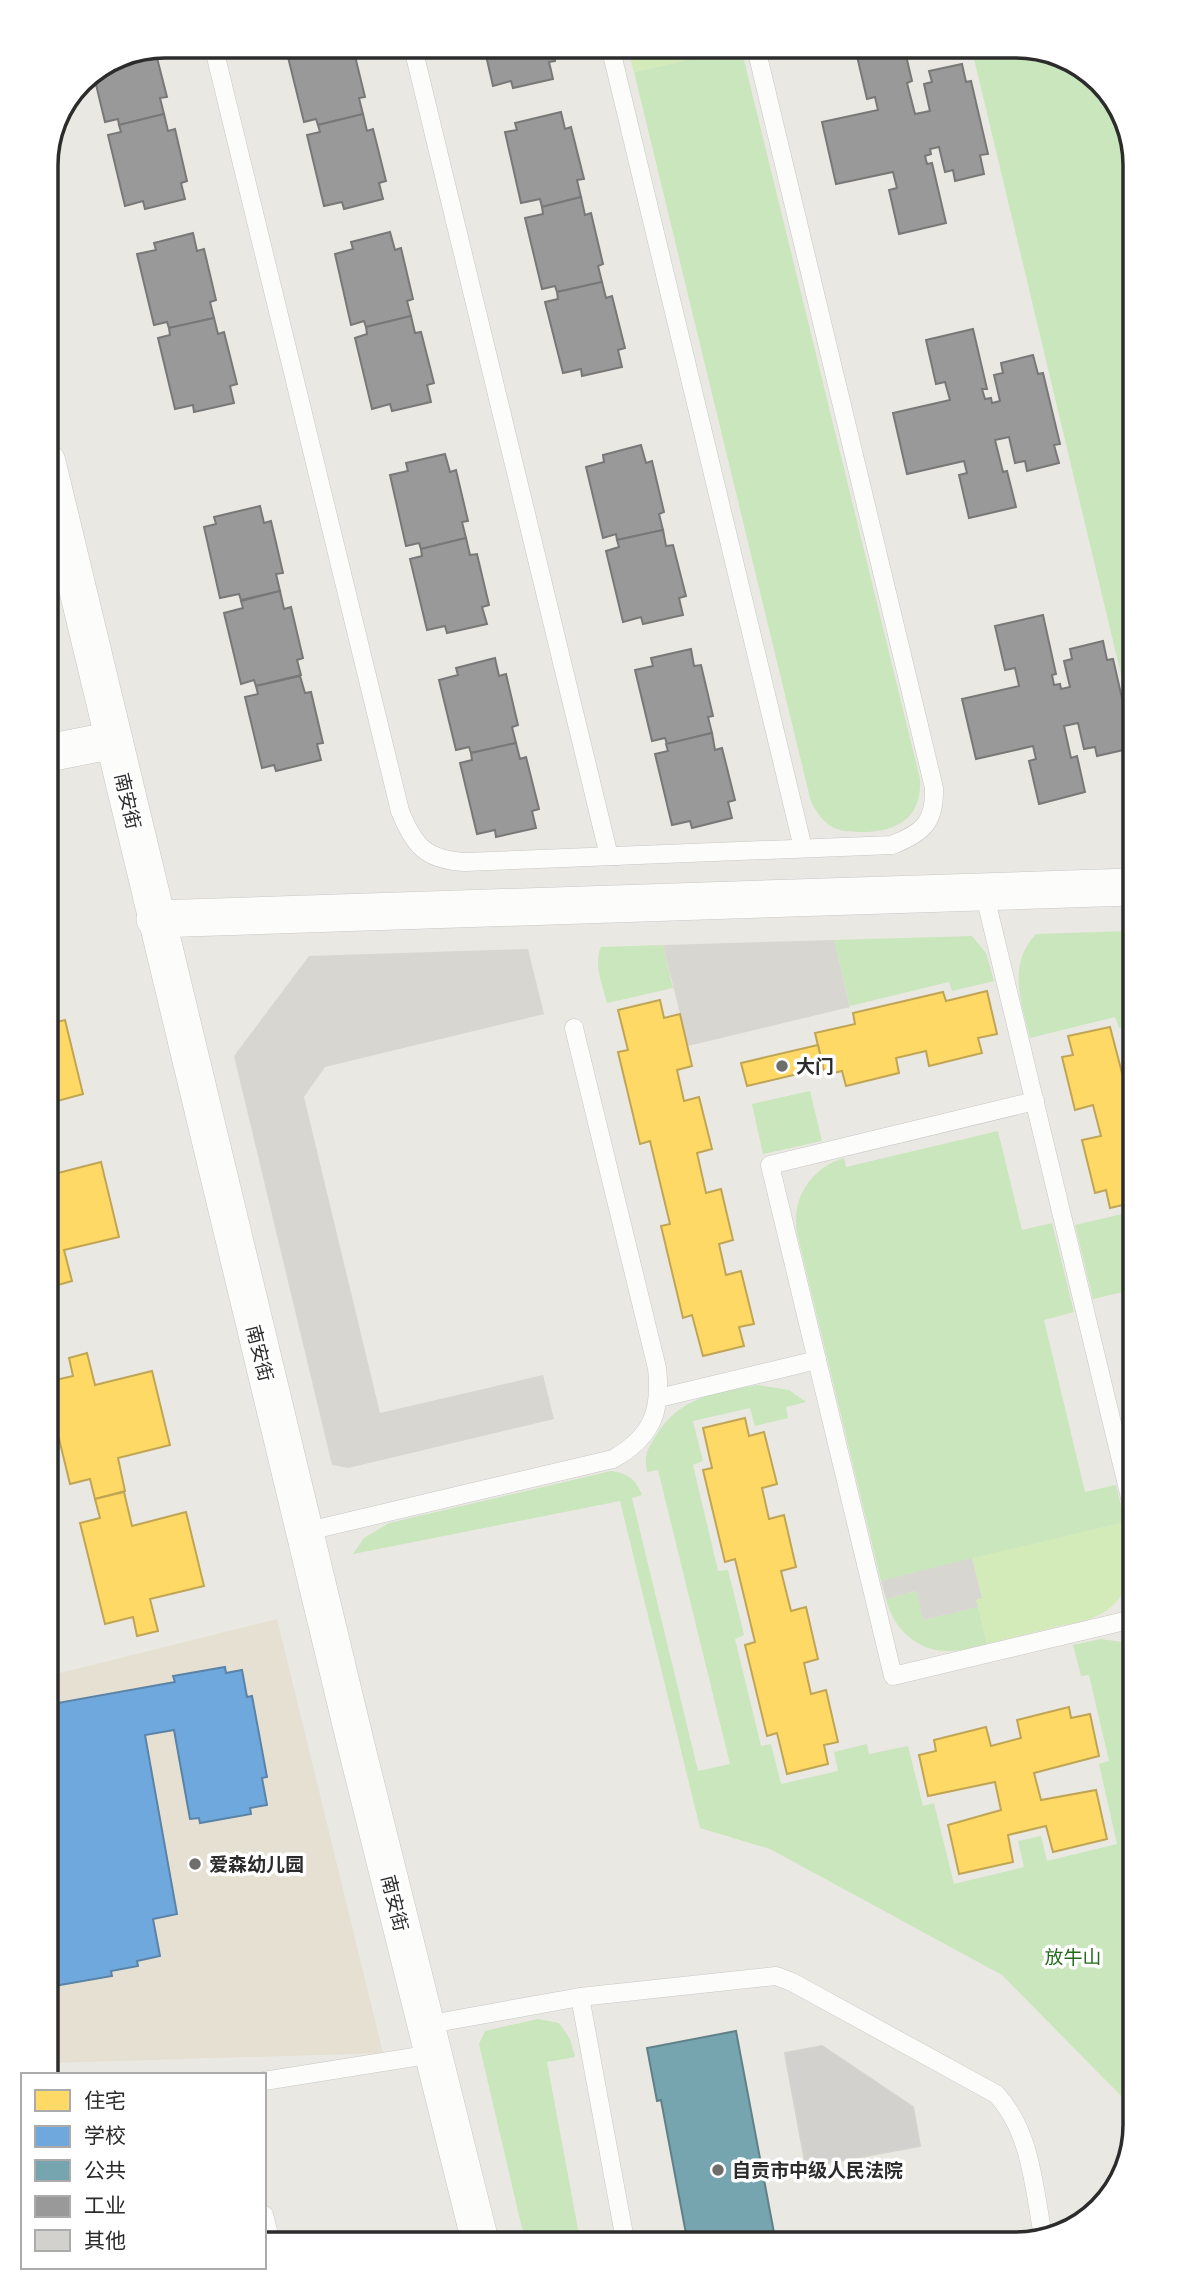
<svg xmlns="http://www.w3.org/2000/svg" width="1181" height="2290" font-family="'Noto Sans','Noto Sans SC',sans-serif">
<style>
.education{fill:#e5e0d1}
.green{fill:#c9e6bc}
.pitch{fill:#d3eab9}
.plaza{fill:#d8d6d0}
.homes{fill:#ffd966;stroke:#c0a555;stroke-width:2}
.schools{fill:#6fa8dc;stroke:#5b83a7;stroke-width:2}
.public{fill:#76a5af;stroke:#608188;stroke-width:2}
.industry{fill:#999;stroke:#787878;stroke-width:2}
.building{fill:#d3d1cd;stroke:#d5d3ce;stroke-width:2}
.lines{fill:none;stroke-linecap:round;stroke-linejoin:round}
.service-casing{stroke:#c8c7c7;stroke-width:19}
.minor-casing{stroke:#c8c7c7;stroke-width:38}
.service{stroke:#fcfcfb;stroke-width:18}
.minor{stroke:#fcfcfb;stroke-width:37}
.poi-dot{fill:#6e6e6c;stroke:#fff;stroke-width:2.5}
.labels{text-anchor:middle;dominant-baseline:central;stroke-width:7;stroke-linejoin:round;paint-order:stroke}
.street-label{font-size:19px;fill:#2c2c2c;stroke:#fff}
.poi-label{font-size:19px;font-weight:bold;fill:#2c2c2c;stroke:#fff;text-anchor:start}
.park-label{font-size:19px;fill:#256a1b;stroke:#fff}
.rim{fill:none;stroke:#2c2c2c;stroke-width:3.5}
</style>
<rect width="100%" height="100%" fill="#eae8e2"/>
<polygon class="education" points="277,1619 383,2053 54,2063 52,1675"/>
<g class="green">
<polygon points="971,46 1025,46 1089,70 1127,119 1129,708"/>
<path d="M741 48 920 779C922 817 899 831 865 832 856 832 845 832 837 829 825 825 817 813 811 802L634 72Z"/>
<path d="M1130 931 1131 1025 1119 1028 1115 1017 1030 1038C1021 1001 1007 965 1036 934Z"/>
<polygon points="972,936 986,953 994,981 952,991 949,982 850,1006 834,940"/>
<path d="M663 945 673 988 607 1003C603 985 593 964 601 947Z"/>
<polygon points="810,1091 822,1141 763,1154 752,1104"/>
<path d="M998 1131 1022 1230 1052 1223 1074 1312 1044 1320 1085 1492 1116 1485 1125 1522 881 1581 797 1233C791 1198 811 1168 844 1158L846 1167Z"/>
<polygon points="1131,1212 1132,1290 1093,1299 1075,1225"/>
<path d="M758 1385 789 1390 806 1402 786 1407 788 1418 755 1426 750 1408 693 1421 703 1461 693 1465 718 1571 728 1570 744 1635 735 1639 761 1746 771 1744 781 1784 838 1771 834 1752 867 1744 869 1754 908 1746 923 1806 934 1803 954 1884 1024 1867 1018 1841 1041 1836 1047 1861 1117 1844 1099 1764 1109 1761 1089 1675 1081 1676 1073 1645 1101 1639 1122 1642 1134 1692 1135 2110 1002 1975 770 1849 700 1828 620 1501 353 1554 364 1538 389 1523 611 1471C627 1473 636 1479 642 1495L632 1498 698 1771 730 1764 658 1470 647 1472C644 1456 647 1450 655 1437 680 1396 714 1393 758 1385Z"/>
<path d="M916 1591 923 1620 978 1607 987 1644C974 1647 962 1651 949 1651 917 1652 893 1628 886 1599Z"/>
<polygon points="538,2019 559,2023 570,2039 575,2057 547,2062 580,2240 525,2241 479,2044 485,2031"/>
</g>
<g class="pitch">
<polygon points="736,49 634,72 628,50"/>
<path d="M1125 1522C1134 1560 1136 1601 1092 1618 1080 1623 1067 1624 1055 1627 1032 1633 1010 1638 987 1644L976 1600 982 1598 972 1558Z"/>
</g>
<g class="plaza">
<polygon points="834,940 850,1007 688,1046 663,945"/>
<polygon points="528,949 544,1014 325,1067 304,1097 380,1413 543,1375 554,1419 348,1468 332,1465 234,1056 309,956"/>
<polygon points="972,1558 982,1598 976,1600 978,1607 923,1620 916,1591 886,1599 881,1581"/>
</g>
<g class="homes">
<polygon points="987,991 997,1034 978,1038 982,1053 929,1066 926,1051 896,1058 899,1073 846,1086 842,1071 825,1075 815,1033 855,1024 853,1013 943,992 946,1001"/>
<polygon points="660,1000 664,1018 680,1014 692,1066 677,1070 684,1101 699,1097 712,1149 697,1153 706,1193 721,1189 733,1240 719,1244 726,1275 741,1271 754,1324 739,1327 744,1346 703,1356 692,1315 683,1318 661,1226 670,1224 650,1141 640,1144 618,1052 628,1050 618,1010"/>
<polygon points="65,1020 83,1094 50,1103 49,1024"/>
<polygon points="1110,1027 1127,1092 1131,1091 1131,1203 1110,1208 1106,1190 1095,1193 1082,1140 1101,1136 1093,1105 1075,1110 1062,1057 1073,1055 1068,1036"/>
<polygon points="818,1045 823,1068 747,1086 741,1063"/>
<polygon points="101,1162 119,1237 64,1250 72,1281 51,1287 50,1175"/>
<polygon points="1132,1318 1132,1346 1126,1319"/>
<polygon points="87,1353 95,1385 152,1371 170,1445 118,1458 125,1491 95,1499 90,1479 70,1484 51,1406 51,1381 73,1376 69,1358"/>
<polygon points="745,1418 749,1436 764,1432 777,1484 762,1488 769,1519 784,1515 796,1567 781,1571 791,1611 806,1607 818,1659 804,1663 811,1694 826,1690 838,1742 824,1745 828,1764 787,1774 777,1733 767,1736 745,1645 755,1642 735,1559 725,1562 703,1470 712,1468 703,1428"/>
<polygon points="124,1492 132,1526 186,1512 204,1586 150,1599 158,1631 137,1636 133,1617 105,1624 80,1523 100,1518 95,1499"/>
<polygon points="1069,1707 1071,1718 1090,1714 1099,1756 1034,1773 1041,1800 1096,1790 1107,1839 1053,1852 1046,1826 1008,1835 1013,1862 959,1874 948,1825 1001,1810 995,1782 928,1796 919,1755 936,1751 934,1740 986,1727 991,1746 1021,1738 1017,1720"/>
</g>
<polygon class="schools" points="225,1667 226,1673 242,1670 247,1697 252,1696 267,1777 262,1778 267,1805 250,1808 251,1814 200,1823 199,1818 190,1819 174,1730 145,1735 177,1914 153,1919 160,1956 137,1961 138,1966 111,1971 112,1976 54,1986 52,1704 175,1682 173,1676"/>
<polygon class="public" points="736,2031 775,2238 687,2239 661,2100 657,2101 647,2048"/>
<g class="industry">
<polygon points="897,47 904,47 912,81 907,83 915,114 930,111 924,84 932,82 929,71 962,64 966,82 971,81 988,154 980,155 984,174 955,181 953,170 945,172 939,147 930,149 931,154 925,156 927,164 932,163 946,223 899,234 889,190 897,188 893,172 836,184 822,122 878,110 875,97 867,99 857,56"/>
<polygon points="553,50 555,61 549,62 553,79 513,88 511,81 493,86 485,51"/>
<polygon points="354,52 365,97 359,98 363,114 318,125 316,119 304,122 287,53"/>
<polygon points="119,54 156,54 167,97 160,98 164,114 119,125 118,119 105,122 93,72"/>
<polygon points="561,112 565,129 571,127 584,179 577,180 581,197 542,207 540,199 521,203 505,132 517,130 515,123"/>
<polygon points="164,114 168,131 175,129 187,181 181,183 185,199 145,209 143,201 125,206 108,135 121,132 119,125"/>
<polygon points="363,114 367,131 373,129 386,181 379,183 383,199 344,209 342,202 324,206 307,135 320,132 318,125"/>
<polygon points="581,197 585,215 591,213 603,264 598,266 602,282 557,292 555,286 542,289 525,218 543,214 542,207"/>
<polygon points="390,232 395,250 401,248 413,299 407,301 411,316 366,327 364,321 351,325 335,254 353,249 351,242"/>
<polygon points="193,233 197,251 204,249 216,300 210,302 214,318 169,328 167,322 154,325 137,254 156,250 154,243"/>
<polygon points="602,282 606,298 612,296 625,348 618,350 622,367 582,376 581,369 563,373 545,302 558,299 557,292"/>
<polygon points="411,316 415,333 421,332 434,383 427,385 431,402 392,411 390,404 372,409 355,338 367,334 366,327"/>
<polygon points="214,318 218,334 224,332 237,384 230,386 234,403 194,412 193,405 175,409 158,338 170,335 169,328"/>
<polygon points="973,329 987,389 982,389 985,399 991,398 992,403 1000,401 994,375 1003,373 1001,363 1033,355 1038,374 1043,373 1060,444 1054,445 1059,463 1027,471 1025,461 1015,463 1009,437 995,440 1003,472 1007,471 1016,507 969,518 959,475 967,473 964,461 907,474 893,413 950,400 945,382 936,384 926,340"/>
<polygon points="641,445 646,463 652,461 664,512 659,514 663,530 617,540 616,534 603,538 586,467 604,462 603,455"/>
<polygon points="445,454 450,472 456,470 468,521 462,522 466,538 421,549 419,543 406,546 390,475 408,471 406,463"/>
<polygon points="260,506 264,523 271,521 283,573 276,574 280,591 241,600 239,594 220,598 204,527 216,524 214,517"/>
<polygon points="663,530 666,546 673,545 686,596 679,598 683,615 643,624 641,617 623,622 606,551 619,547 617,540"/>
<polygon points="466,538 470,555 477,554 489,605 482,607 487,624 447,633 445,626 427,630 410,559 422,556 421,549"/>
<polygon points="280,591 284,609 291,607 303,658 297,660 301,675 256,686 254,680 241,684 224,613 243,608 241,601"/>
<polygon points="1043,615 1056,674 1052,675 1054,685 1060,684 1061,689 1070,687 1064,661 1072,659 1070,649 1103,641 1107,660 1113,659 1129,729 1124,731 1128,749 1097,756 1095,747 1084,749 1078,723 1064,726 1071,758 1077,756 1085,792 1039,804 1029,761 1036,759 1033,746 976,759 962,699 1019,686 1015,668 1005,670 995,626"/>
<polygon points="691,649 694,666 701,665 713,716 708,717 712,733 667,744 665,738 652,741 635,670 653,666 651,658"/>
<polygon points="495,658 499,676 506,674 518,725 512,727 516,743 471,753 469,747 456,750 439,680 458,675 456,668"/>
<polygon points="300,676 305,693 311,692 323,743 317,744 321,760 276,771 274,765 262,768 245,697 258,694 256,686"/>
<polygon points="712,733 715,750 722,748 735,800 728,802 732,818 692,828 690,821 672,825 655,754 668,751 666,744"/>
<polygon points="516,743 520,759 526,757 539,809 532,811 536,828 496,837 495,830 477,834 460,763 472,760 471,753"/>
</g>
<polygon class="building" points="822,2046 913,2107 920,2146 806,2167 785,2053"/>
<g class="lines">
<defs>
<g id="service">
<polyline points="611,50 803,848"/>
<polyline points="414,52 609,856 618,856"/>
<path d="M215 53 400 811C414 846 426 860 465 862L892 845C923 833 935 822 934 788L756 48"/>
<polyline points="984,892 1133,1510"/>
<polyline points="1035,1101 770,1165 893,1676 1133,1619"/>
<polyline points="659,1398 817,1360"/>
<path d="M304 1532 613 1459C652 1437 662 1411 657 1368L574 1028"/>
<polyline points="580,1997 625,2240"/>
<path d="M425 2025 580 1997 776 1976 792 1982 996 2094C1031 2131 1034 2188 1043 2236"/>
<polyline points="264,2081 433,2054"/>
<polyline points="264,2215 271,2243"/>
</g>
<g id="minor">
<polyline points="47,462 356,1745 480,2241"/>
<polyline points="48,753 114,740"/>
<polyline points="155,919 1130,887"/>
</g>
</defs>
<use href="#service" class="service-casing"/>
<use href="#minor" class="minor-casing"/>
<use href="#service" class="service"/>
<use href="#minor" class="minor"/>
</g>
<g class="poi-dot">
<circle cx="782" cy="1066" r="7"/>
<circle cx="195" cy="1864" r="7"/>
<circle cx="718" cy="2170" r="7"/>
</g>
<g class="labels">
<g class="street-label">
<text transform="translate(128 801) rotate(77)">南安街</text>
<text transform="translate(260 1353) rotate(76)">南安街</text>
<text transform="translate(395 1903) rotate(76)">南安街</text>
</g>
<g class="poi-label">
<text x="796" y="1066">大门</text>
<text x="209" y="1864">爱森幼儿园</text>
<text x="732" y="2170">自贡市中级人民法院</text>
</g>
<g class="park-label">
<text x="1073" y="1957">放牛山</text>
</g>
</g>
<path d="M0 0H1181V2290H0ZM165 58H1016A107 107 0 0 1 1123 165V2125A107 107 0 0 1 1016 2232H165A107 107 0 0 1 58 2125V165A107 107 0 0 1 165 58Z" fill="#fff" fill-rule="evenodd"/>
<path class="rim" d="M165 58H1016A107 107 0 0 1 1123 165V2125A107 107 0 0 1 1016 2232H165A107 107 0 0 1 58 2125V165A107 107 0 0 1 165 58Z"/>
<rect x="21" y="2073" width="245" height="196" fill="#ffffff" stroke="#ababab" stroke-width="2"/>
<rect x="35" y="2090" width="35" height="21" fill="#ffd966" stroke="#ababab" stroke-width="2"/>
<text x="84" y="2108" font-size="21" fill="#2c2c2c">住宅</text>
<rect x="35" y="2126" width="35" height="21" fill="#6fa8dc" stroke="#ababab" stroke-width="2"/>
<text x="84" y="2143" font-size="21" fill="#2c2c2c">学校</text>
<rect x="35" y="2160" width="35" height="21" fill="#76a5af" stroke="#ababab" stroke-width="2"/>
<text x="84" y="2178" font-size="21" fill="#2c2c2c">公共</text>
<rect x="35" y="2196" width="35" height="21" fill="#999999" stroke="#ababab" stroke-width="2"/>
<text x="84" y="2213" font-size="21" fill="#2c2c2c">工业</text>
<rect x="35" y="2230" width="35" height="21" fill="#d3d1cd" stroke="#ababab" stroke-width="2"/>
<text x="84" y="2248" font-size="21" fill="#2c2c2c">其他</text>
</svg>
